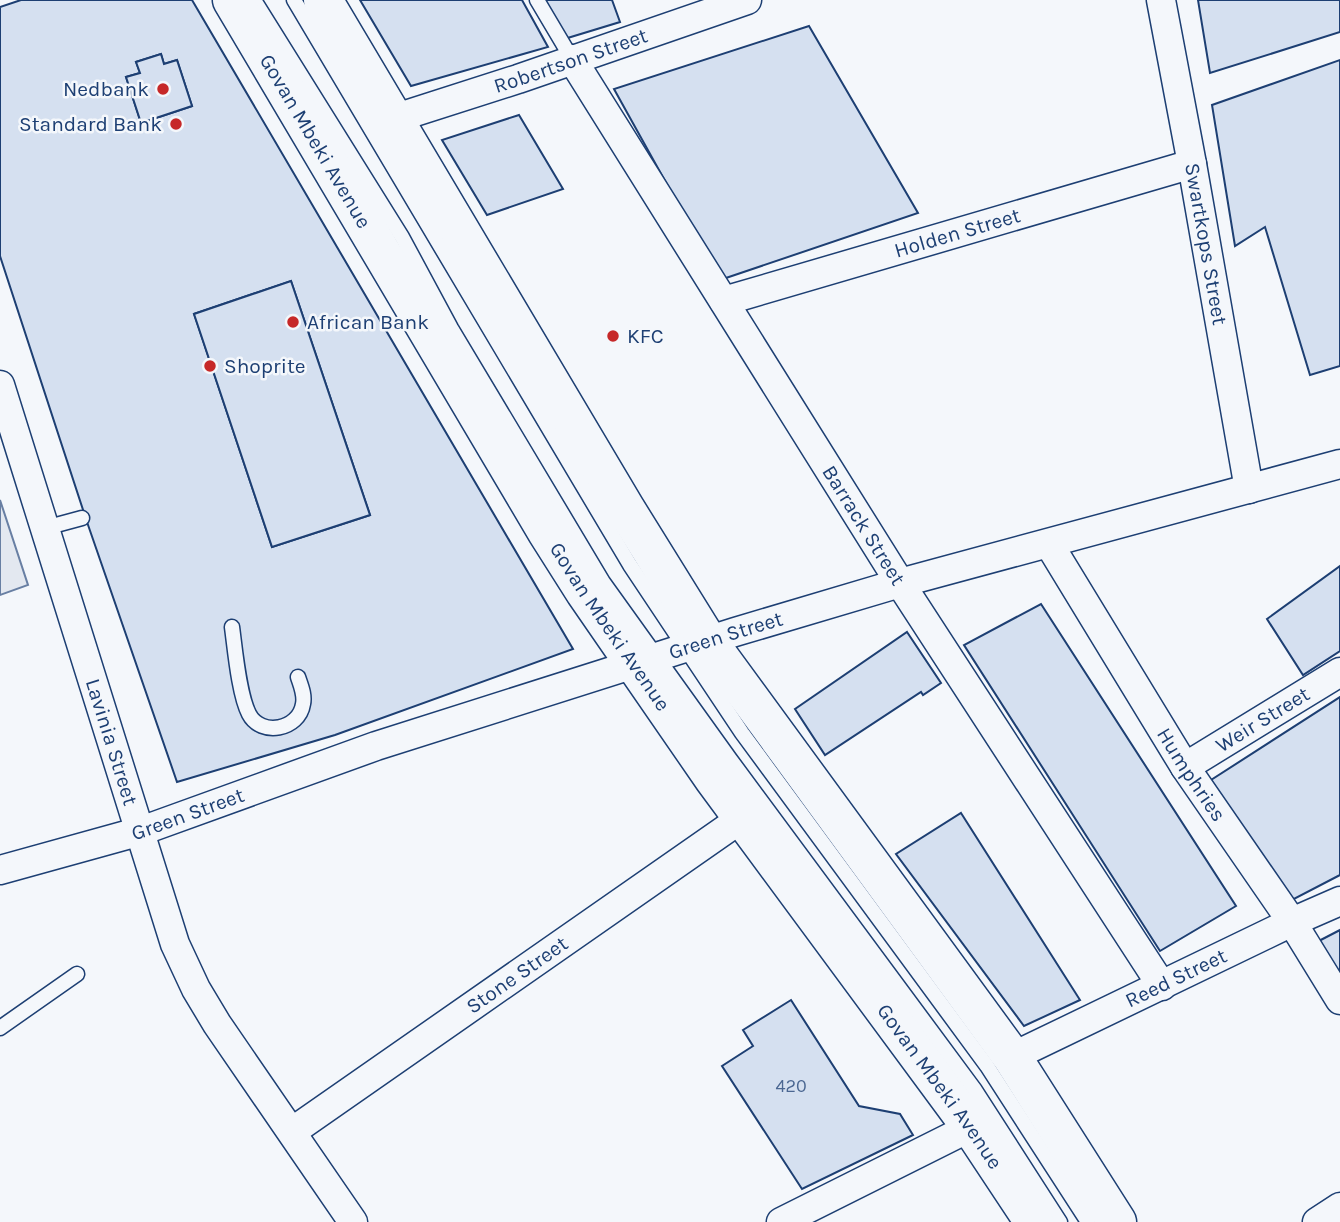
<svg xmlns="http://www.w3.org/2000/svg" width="1340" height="1222" font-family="Karla,sans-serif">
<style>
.parking{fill:#e3e8f0;stroke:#687fa3;stroke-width:2}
.building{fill:#d5e0f0;stroke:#1d3f73;stroke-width:2;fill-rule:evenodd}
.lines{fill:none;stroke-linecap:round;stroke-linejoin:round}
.service-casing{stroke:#1d3f73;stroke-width:17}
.minor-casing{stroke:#1d3f73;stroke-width:31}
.primary-casing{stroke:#1d3f73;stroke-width:41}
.service{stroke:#f4f7fb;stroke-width:14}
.minor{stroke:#f4f7fb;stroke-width:28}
.primary{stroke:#f4f7fb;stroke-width:38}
.poi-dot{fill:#c62828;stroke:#f4f7fb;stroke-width:2.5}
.labels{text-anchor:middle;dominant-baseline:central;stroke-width:5;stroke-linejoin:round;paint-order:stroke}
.number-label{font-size:18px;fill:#4b6792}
.street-label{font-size:21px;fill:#1d3f73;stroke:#f4f7fb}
.poi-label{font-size:21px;fill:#1d3f73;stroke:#f4f7fb;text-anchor:start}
</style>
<rect width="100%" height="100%" fill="#f4f7fb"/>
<polygon class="parking" points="0,500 28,585 0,595"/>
<g class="building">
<path d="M21 0H192L573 649 335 735 177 782 87 522 0 256V7ZM161 54 164 64 177 60 192 106 141 123 126 77 140 73 136 62ZM291 281 370 515 272 547 194 314Z"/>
<polygon points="360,0 522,0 548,47 411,86"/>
<polygon points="539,0 612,0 620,22 561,40"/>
<polygon points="1198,0 1340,0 1340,32 1210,73"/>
<polygon points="809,26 918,213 720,280 614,89"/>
<polygon points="161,54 164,64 177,60 192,106 141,123 126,77 140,73 136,62"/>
<polygon points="1340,60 1340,366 1310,375 1265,227 1235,246 1212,105"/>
<polygon points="519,115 563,189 487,215 442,140"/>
<polygon points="291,281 370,515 272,547 194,314"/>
<polygon points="1340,566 1340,651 1303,675 1267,619"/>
<polygon points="1041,604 1236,906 1160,951 964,645"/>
<polygon points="907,632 941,683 923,695 921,692 825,755 795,709"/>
<polygon points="1340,697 1340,875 1292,900 1211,780"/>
<polygon points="961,813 1080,1000 1024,1026 896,854"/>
<polygon points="1340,930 1340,986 1313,944"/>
<polygon points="791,1000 859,1106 900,1114 913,1135 802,1189 722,1066 753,1046 743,1030"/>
</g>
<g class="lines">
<defs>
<g id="service">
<polyline points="254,0 402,237 451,328 603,582 730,759 975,1090 1060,1222"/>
<polyline points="294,0 630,565 742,733 987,1066 1088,1222"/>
<polyline points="537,0 572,59"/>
<polyline points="45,528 82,518"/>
<path d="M232 627C235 649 239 695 249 714 261 737 299 730 303 704 305 695 301 686 298 677"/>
<polyline points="0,1028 77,974"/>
</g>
<g id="minor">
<path id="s1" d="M1161 0 1192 164 1249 489"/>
<path id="s2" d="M572 59 900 583 1162 986"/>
<path id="s3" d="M393 119 518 79 747 0"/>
<path id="s4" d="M724 301 1192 164"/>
<path id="s5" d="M0 385 175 944 196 989 217 1024 353 1222"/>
<path id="s6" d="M1049 544 1185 767 1292 922 1340 1000"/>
<path id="s7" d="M1185 767 1340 672"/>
<path id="s8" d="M0 870 141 831 376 746 735 632 900 583 1340 464"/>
<path id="s9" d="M1012 1057 1292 922 1340 901"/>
<path id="s10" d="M293 1131 742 818"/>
<polyline points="781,1222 971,1127"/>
<polyline points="1317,1222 1340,1207"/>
</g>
<g id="primary">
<path id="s11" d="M232 0 547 532 585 592 714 779 971 1127 1034 1222"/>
<polyline points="323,0 625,508 707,640 1012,1057 1117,1222"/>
</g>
</defs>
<use href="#service" class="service-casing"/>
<use href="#minor" class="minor-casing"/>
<use href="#primary" class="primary-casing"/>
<use href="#service" class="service"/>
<use href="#minor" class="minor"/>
<use href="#primary" class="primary"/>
</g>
<g class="poi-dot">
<circle cx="163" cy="89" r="7"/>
<circle cx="176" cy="124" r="7"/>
<circle cx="293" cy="322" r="7"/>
<circle cx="613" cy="336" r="7"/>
<circle cx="210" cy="366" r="7"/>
</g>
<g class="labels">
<g class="number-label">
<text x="791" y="1086">420</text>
</g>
<g class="street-label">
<text stroke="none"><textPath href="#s3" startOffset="187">Robertson Street</textPath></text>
<text stroke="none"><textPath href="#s11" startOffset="164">Govan Mbeki Avenue</textPath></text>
<text stroke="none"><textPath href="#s4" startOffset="243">Holden Street</textPath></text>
<text stroke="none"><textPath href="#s1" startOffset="248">Swartkops Street</textPath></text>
<text stroke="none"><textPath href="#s2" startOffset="550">Barrack Street</textPath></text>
<text stroke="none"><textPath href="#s11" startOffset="732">Govan Mbeki Avenue</textPath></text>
<text stroke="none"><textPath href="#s8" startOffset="763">Green Street</textPath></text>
<text stroke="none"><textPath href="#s7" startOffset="91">Weir Street</textPath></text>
<text stroke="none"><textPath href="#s5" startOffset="374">Lavinia Street</textPath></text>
<text stroke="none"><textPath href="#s6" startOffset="271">Humphries</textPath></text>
<text stroke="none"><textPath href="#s8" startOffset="196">Green Street</textPath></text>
<text stroke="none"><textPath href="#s10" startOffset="273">Stone Street</textPath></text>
<text stroke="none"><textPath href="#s9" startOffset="182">Reed Street</textPath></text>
<text stroke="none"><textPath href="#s11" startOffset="1298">Govan Mbeki Avenue</textPath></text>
</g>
<g class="poi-label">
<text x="149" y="89" text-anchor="end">Nedbank</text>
<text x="162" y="124" text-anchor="end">Standard Bank</text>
<text x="307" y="322">African Bank</text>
<text x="627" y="336">KFC</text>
<text x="224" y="366">Shoprite</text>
</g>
</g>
</svg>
